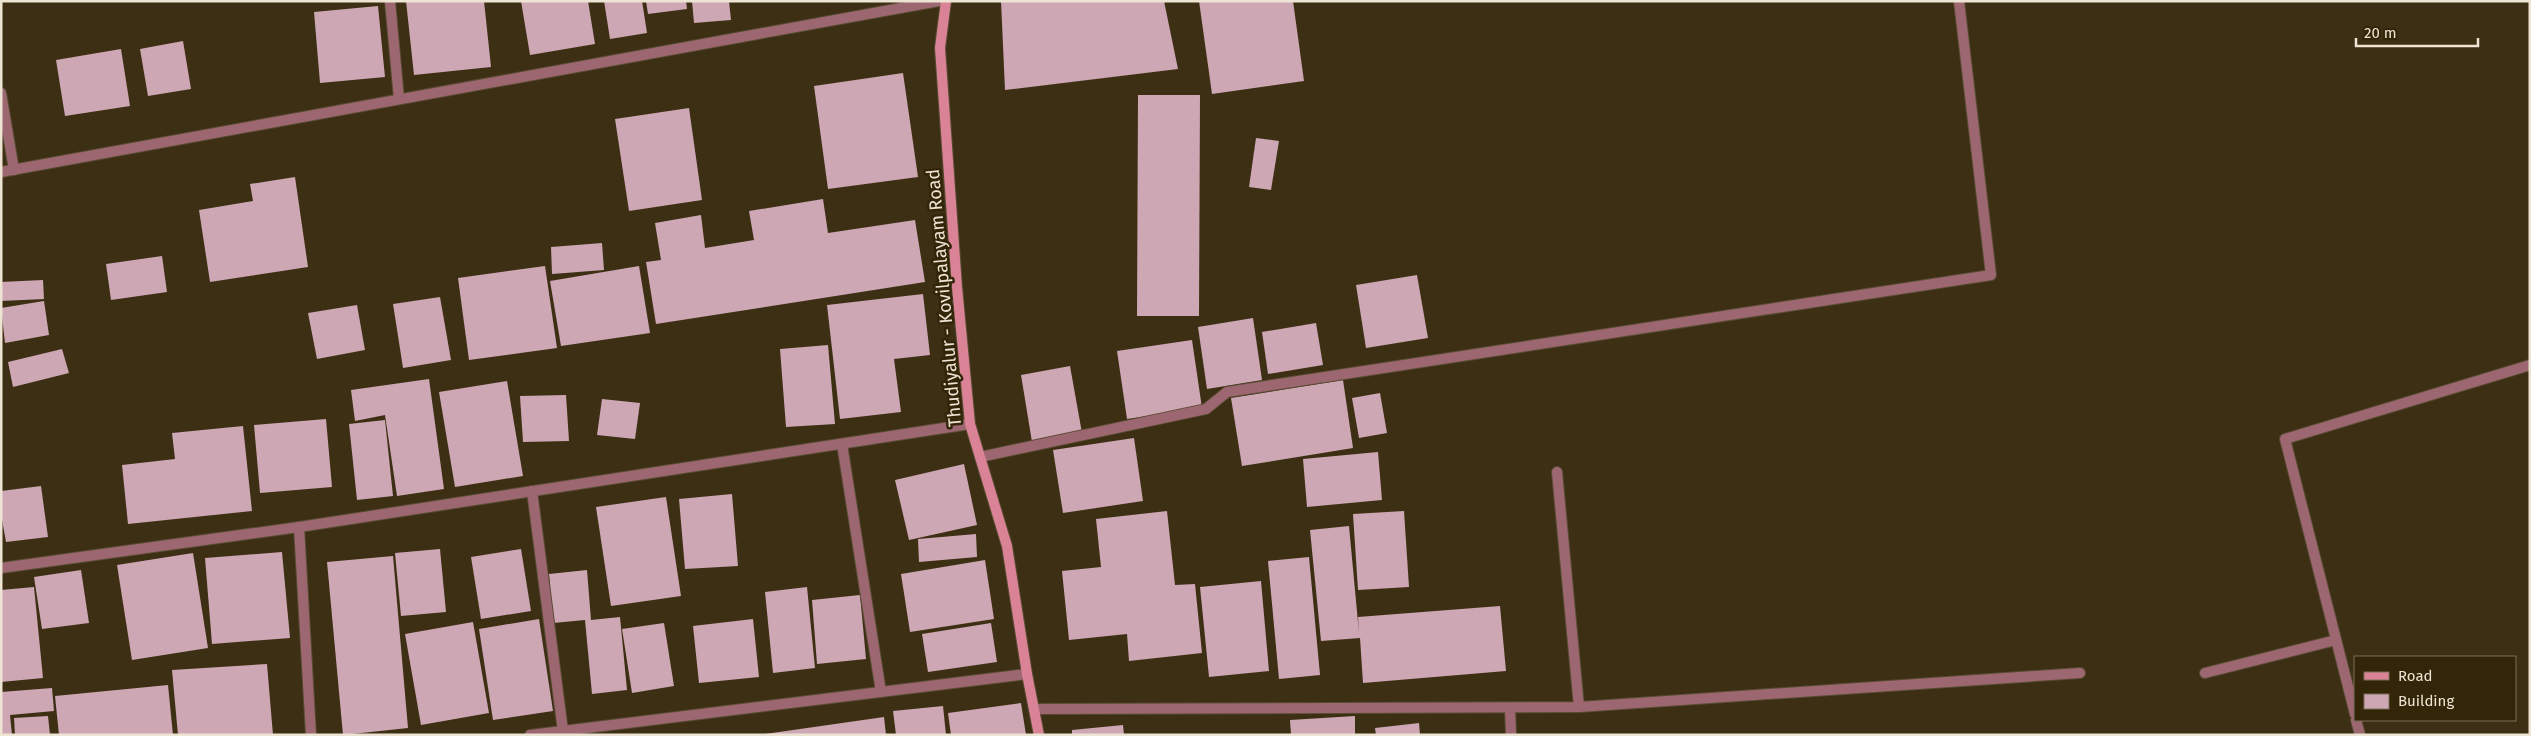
<svg xmlns="http://www.w3.org/2000/svg" width="2531" height="736" font-family="'Fira Sans',sans-serif">
<style>
.building{fill:#cda7b4}
.lines{fill:none;stroke-linecap:round;stroke-linejoin:round}
.street-casing{stroke:#594c32;stroke-width:12}
.secondary-casing{stroke:#594c32;stroke-width:12}
.street{stroke:#9d6772;stroke-width:10}
.secondary{stroke:#da8397;stroke-width:10}
.labels{text-anchor:middle;dominant-baseline:central;stroke-width:5;stroke-linejoin:round;paint-order:stroke}
.street-label{font-size:18px;fill:#ede4d4;stroke:#332508}
</style>
<rect width="100%" height="100%" fill="#3d2f13"/>
<g class="building">
<polygon points="406,1 484,1 491,67 414,75"/>
<polygon points="521,1 588,1 595,44 530,55"/>
<polygon points="604,1 642,1 647,33 610,39"/>
<polygon points="646,1 686,1 687,9 648,14"/>
<polygon points="692,1 729,1 731,20 694,23"/>
<polygon points="1001,1 1164,1 1178,69 1005,90"/>
<polygon points="1199,1 1293,1 1304,81 1212,94"/>
<polygon points="378,6 385,77 320,83 314,12"/>
<polygon points="183,41 191,89 148,96 140,49"/>
<polygon points="121,49 130,106 65,116 56,60"/>
<polygon points="903,73 918,177 828,189 814,86"/>
<polygon points="1138,95 1200,95 1199,316 1137,316"/>
<polygon points="689,108 702,200 629,211 615,119"/>
<polygon points="1256,138 1279,141 1271,190 1249,187"/>
<polygon points="295,177 308,267 210,282 199,210 253,201 250,184"/>
<polygon points="823,199 828,233 915,220 925,282 656,324 646,262 661,260 655,223 701,215 705,248 754,240 749,211"/>
<polygon points="602,243 604,270 552,274 551,247"/>
<polygon points="162,256 167,292 111,300 106,264"/>
<polygon points="545,266 557,348 469,360 458,278"/>
<polygon points="639,266 650,333 561,346 550,281"/>
<polygon points="1417,275 1428,338 1366,348 1356,285"/>
<polygon points="43,280 44,299 1,301 1,282"/>
<polygon points="923,294 930,355 894,359 901,412 840,419 827,305"/>
<polygon points="440,297 451,360 403,368 393,304"/>
<polygon points="44,301 49,335 5,343 1,308"/>
<polygon points="357,305 365,350 317,359 308,313"/>
<polygon points="1253,318 1262,380 1207,389 1198,327"/>
<polygon points="1316,323 1323,365 1268,374 1262,332"/>
<polygon points="1192,340 1202,408 1127,419 1117,351"/>
<polygon points="828,345 835,424 786,427 780,349"/>
<polygon points="62,349 69,373 13,387 8,362"/>
<polygon points="1070,366 1082,433 1032,442 1021,375"/>
<polygon points="429,379 444,489 397,496 385,415 355,421 351,390"/>
<polygon points="1343,380 1353,448 1242,466 1231,398"/>
<polygon points="507,381 523,476 455,487 439,392"/>
<polygon points="1380,393 1387,433 1359,438 1352,398"/>
<polygon points="566,395 569,441 523,442 520,396"/>
<polygon points="602,399 640,403 635,439 597,435"/>
<polygon points="326,419 332,487 260,493 254,425"/>
<polygon points="385,420 393,496 357,500 349,424"/>
<polygon points="243,426 252,511 128,524 122,465 175,459 172,433"/>
<polygon points="1134,438 1143,501 1063,513 1053,450"/>
<polygon points="1378,452 1382,500 1307,507 1303,459"/>
<polygon points="964,464 977,525 909,540 895,480"/>
<polygon points="41,486 48,537 6,542 1,514 1,491"/>
<polygon points="732,494 738,566 685,569 679,499"/>
<polygon points="666,497 681,596 611,606 596,507"/>
<polygon points="1167,511 1175,585 1195,584 1202,653 1129,661 1127,634 1069,640 1062,571 1101,567 1096,519"/>
<polygon points="1404,511 1409,587 1358,590 1353,514"/>
<polygon points="1349,526 1359,633 1358,617 1500,606 1506,671 1363,683 1360,638 1321,641 1310,530"/>
<polygon points="976,534 977,557 919,562 918,539"/>
<polygon points="440,549 446,612 401,616 395,553"/>
<polygon points="521,549 531,611 481,619 471,557"/>
<polygon points="282,552 290,638 212,644 205,558"/>
<polygon points="193,553 208,648 132,660 117,565"/>
<polygon points="393,556 408,728 343,735 327,562"/>
<polygon points="1309,557 1320,675 1279,679 1268,561"/>
<polygon points="985,560 994,619 910,632 901,574"/>
<polygon points="81,570 89,623 42,629 34,577"/>
<polygon points="587,570 591,620 620,617 627,690 592,694 585,620 553,623 549,574"/>
<polygon points="1261,581 1269,671 1209,677 1200,587"/>
<polygon points="34,587 43,678 1,682 1,590"/>
<polygon points="807,587 815,668 773,673 765,592"/>
<polygon points="860,595 866,659 817,664 812,600"/>
<polygon points="539,619 553,711 493,720 479,629"/>
<polygon points="753,619 759,677 699,683 693,626"/>
<polygon points="473,622 489,713 421,725 405,634"/>
<polygon points="664,623 674,686 632,693 622,629"/>
<polygon points="991,623 997,662 928,672 922,634"/>
<polygon points="267,664 273,735 178,735 172,670"/>
<polygon points="168,685 173,735 59,735 55,696"/>
<polygon points="52,688 54,711 10,715 12,735 1,735 1,692"/>
<polygon points="1021,703 1026,735 951,735 948,713"/>
<polygon points="943,706 946,735 896,735 893,711"/>
<polygon points="48,716 50,735 15,735 14,718"/>
<polygon points="1355,716 1355,734 1291,735 1290,720"/>
<polygon points="884,717 886,735 765,735 765,734"/>
<polygon points="1419,723 1420,735 1376,735 1375,728"/>
<polygon points="1123,725 1124,735 1072,735 1072,730"/>
</g>
<g class="lines">
<defs>
<g id="street">
<polyline points="390,1 399,99"/>
<polyline points="1,93 14,170"/>
<polyline points="1,172 939,1"/>
<polyline points="842,444 881,692"/>
<polyline points="980,457 1206,409 1227,392 1991,275 1959,1"/>
<polyline points="1557,472 1579,707"/>
<polyline points="532,491 563,731"/>
<polyline points="299,527 311,735"/>
<polyline points="1,568 299,527 970,424"/>
<polyline points="2205,673 2336,640"/>
<polyline points="1510,708 1511,735"/>
<polyline points="1034,709 1579,707 2080,673"/>
<polyline points="2355,714 2285,439 2530,365"/>
<polyline points="2356,720 2360,735"/>
<polyline points="530,735 1027,674"/>
</g>
<polyline id="secondary" points="946,1 940,48 957,287 970,424 1007,546 1027,674 1039,735"/>
</defs>
<use href="#street" class="street-casing"/>
<use href="#secondary" class="secondary-casing"/>
<use href="#street" class="street"/>
<use href="#secondary" class="secondary"/>
</g>
<g class="labels">
<g class="street-label">
<text transform="translate(944 298) rotate(-95)">Thudiyalur - Kovilpalayam Road</text>
</g>
</g>
<rect width="2531" height="736" fill="none" stroke="#ede4d4" stroke-width="5"/>
<rect x="2354" y="656" width="162" height="65" fill="#332508" stroke="#7d715a"/>
<rect x="2364" y="672" width="25" height="8" fill="#da8397" stroke="#7d715a"/>
<text x="2398" y="681" font-size="15" fill="#ede4d4">Road</text>
<rect x="2364" y="694" width="25" height="15" fill="#cda7b4" stroke="#7d715a"/>
<text x="2398" y="706" font-size="15" fill="#ede4d4">Building</text>
<path d="M2356 38v8h122v-8" fill="none" stroke="#ede4d4" stroke-width="2.5"/>
<text x="2364" y="38" font-size="15" fill="#ede4d4" stroke="#332508" stroke-width="4" paint-order="stroke">20 m</text>
</svg>
